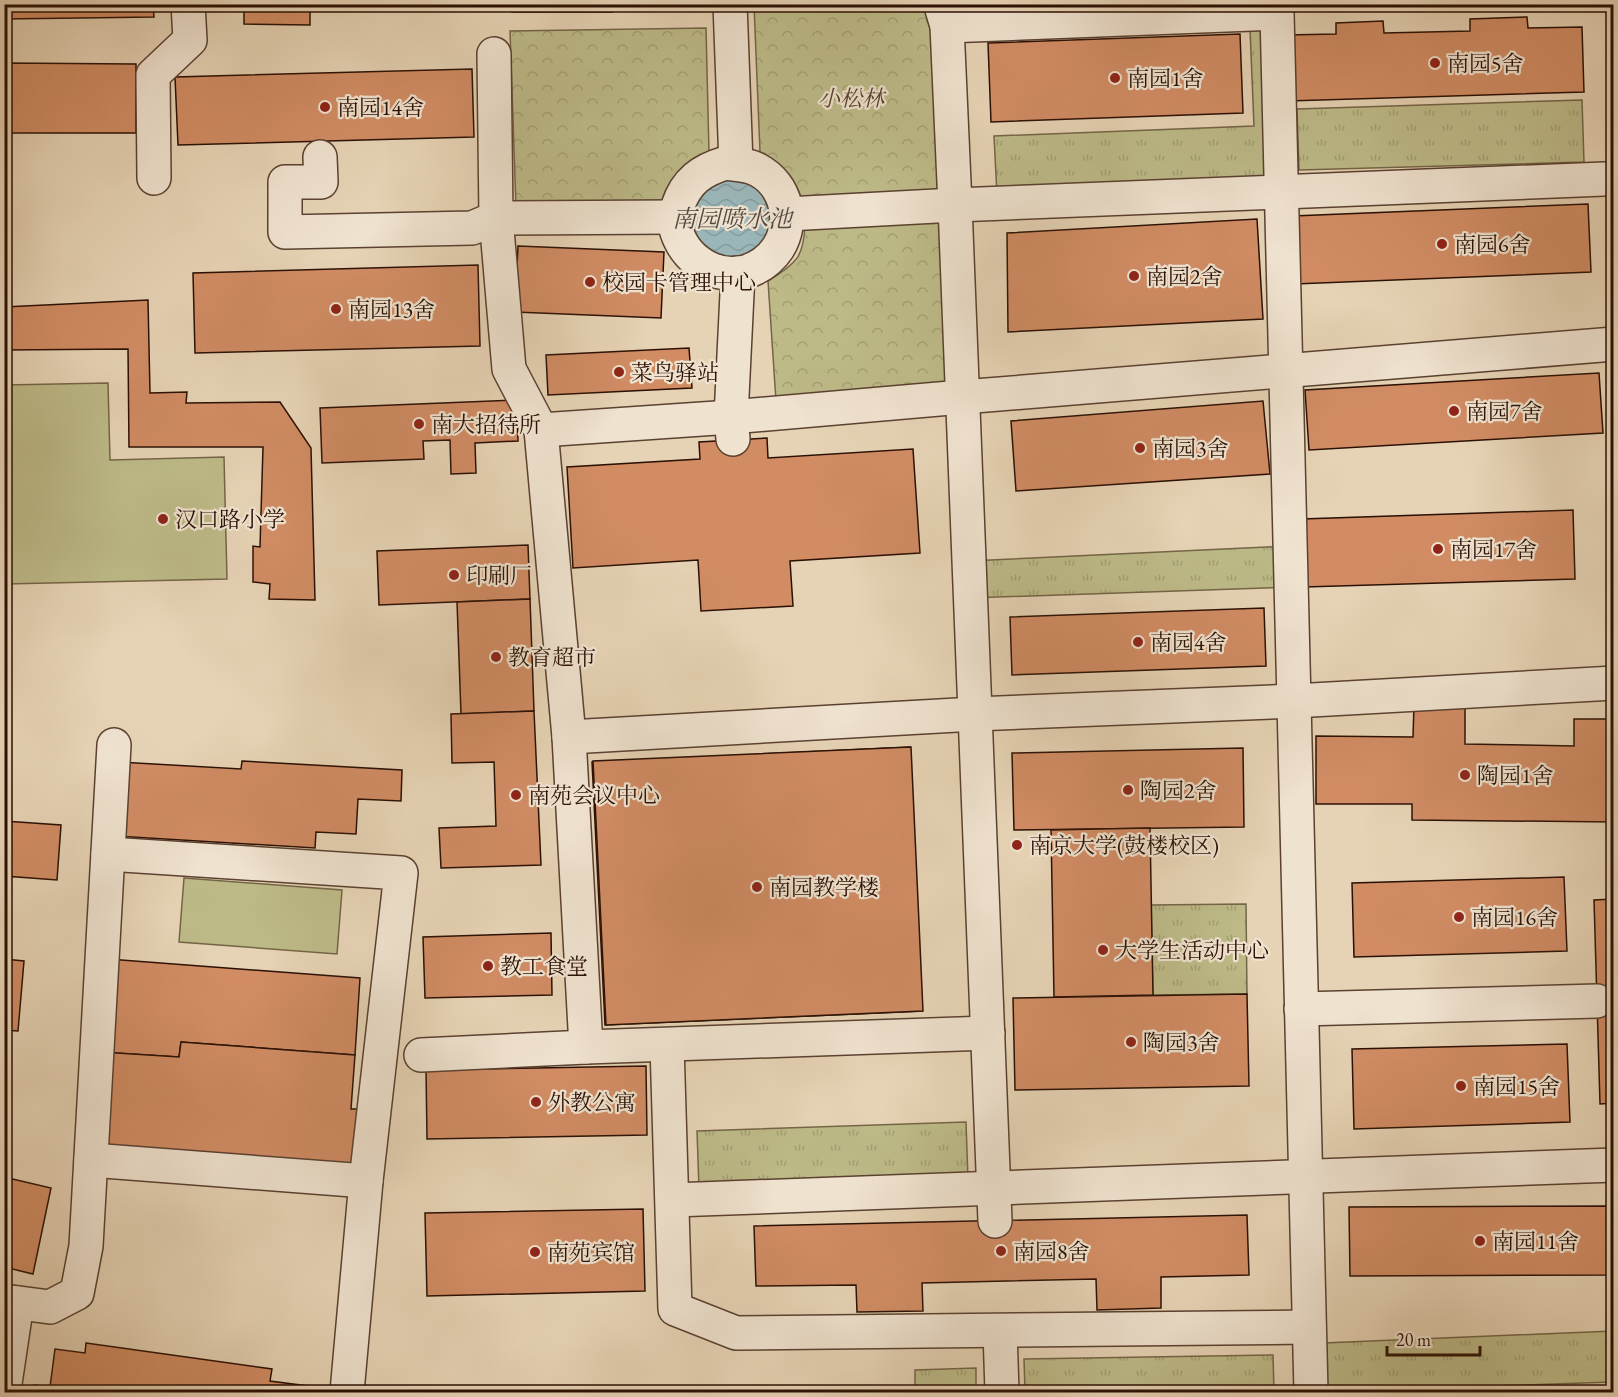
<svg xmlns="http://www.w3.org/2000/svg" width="1618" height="1397" font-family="'EB Garamond','Noto Serif SC',serif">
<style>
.grass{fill:url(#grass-tufts);stroke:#746546;stroke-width:1.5}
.forest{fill:url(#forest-crowns);stroke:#746546;stroke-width:1.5}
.pitch{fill:#bdba88;stroke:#746546;stroke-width:1.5}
.water{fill:url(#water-waves);stroke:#6e7470;stroke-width:1.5}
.building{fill:#d18c64;stroke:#2b1004;stroke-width:1.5}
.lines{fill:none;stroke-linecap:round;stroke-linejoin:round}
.minor-casing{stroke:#5a4130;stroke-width:36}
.minor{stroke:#efe2cf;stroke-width:33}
.poi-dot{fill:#8f2418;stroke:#efe2cf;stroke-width:2}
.labels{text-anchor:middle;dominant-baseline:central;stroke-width:4.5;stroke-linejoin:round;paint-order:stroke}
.poi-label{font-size:22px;fill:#2b1004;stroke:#efe2cf;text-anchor:start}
.park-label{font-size:22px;font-style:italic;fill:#57432c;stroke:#efe2cf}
.water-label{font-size:24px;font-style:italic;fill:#524a43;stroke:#efe2cf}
</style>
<defs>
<pattern id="grass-tufts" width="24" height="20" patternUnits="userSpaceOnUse" patternTransform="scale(1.5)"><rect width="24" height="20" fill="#bdba88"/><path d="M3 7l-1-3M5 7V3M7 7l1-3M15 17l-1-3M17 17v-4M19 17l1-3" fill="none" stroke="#a39f74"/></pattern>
<pattern id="forest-crowns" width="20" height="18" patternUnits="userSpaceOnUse" patternTransform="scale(1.5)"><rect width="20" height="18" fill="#bdba88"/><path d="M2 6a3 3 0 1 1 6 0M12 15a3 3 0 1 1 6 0" fill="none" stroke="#a39f74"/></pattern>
<pattern id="water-waves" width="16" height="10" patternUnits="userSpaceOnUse" patternTransform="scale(1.5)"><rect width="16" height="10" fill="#9ab6b8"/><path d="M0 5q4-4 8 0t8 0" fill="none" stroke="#859b9d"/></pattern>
</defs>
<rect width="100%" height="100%" fill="#e6d3b5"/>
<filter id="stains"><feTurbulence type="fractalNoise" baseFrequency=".00333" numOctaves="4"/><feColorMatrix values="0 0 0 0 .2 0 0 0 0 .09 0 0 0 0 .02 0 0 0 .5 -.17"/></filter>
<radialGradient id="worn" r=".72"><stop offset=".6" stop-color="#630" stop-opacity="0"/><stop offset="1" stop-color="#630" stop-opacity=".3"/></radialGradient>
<g class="grass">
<polygon points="1249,5 1261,5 1272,187 997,195 994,136 1254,126"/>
<polygon points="1582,100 1584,162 1299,170 1297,109"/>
<polygon points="1290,546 1291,587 970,598 969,561"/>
<polygon points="1246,904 1247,994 1153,995 1151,905"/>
<polygon points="966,1122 968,1179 699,1188 697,1131"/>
<polygon points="1613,1331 1613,1382 1326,1392 1324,1343"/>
<polygon points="1273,1355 1274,1391 1025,1392 1024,1359"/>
<polygon points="976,1368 976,1392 915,1392 915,1370"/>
</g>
<g class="forest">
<path d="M754 5H932L950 200 804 206C795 176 786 169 760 152Z"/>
<polygon points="706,28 709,153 694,158 676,178 663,207 516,207 510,31"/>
<path d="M949 216 956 386 776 401 768 281C797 262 804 258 805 223Z"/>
</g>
<g class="pitch">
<polygon points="108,383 110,460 224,457 227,579 5,584 5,385"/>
<polygon points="184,878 342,890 337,954 179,942"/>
<polygon points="738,1387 904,1388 904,1392 738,1392"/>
</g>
<polygon class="water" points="719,175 763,186 775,230 753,257 720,260 694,240 689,207"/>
<g class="building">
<polygon points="4,4 153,4 154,17 4,19"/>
<polygon points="244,4 310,4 310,25 244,24"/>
<rect x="512" y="4" width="100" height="8"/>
<polygon points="1527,17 1528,28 1582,27 1584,92 1288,101 1286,35 1336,34 1336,23 1383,21 1384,33 1470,31 1470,19"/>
<polygon points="1240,34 1243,113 991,122 988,43"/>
<polygon points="4,63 136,64 136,133 4,133"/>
<polygon points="472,69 474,137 178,145 175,77"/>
<polygon points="1588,204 1591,272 1295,284 1293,216"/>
<polygon points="1257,219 1263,319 1008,332 1007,233"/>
<polygon points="518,246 664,252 661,318 515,312"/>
<polygon points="478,265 480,346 195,353 193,273"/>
<polygon points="148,300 150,393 187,392 186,403 280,402 311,448 315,600 269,599 270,584 253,582 253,546 260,547 263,447 129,447 128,349 4,350 4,307"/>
<polygon points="689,348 692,388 548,395 546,355"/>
<polygon points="1599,373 1603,433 1309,450 1305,390"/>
<polygon points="517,400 518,441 475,443 476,473 451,474 450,440 423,441 424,459 322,463 320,408"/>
<polygon points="1263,401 1270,474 1016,491 1011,421"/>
<polygon points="767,438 768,458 913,449 920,553 790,561 793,606 701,611 698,560 573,568 567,467 700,459 699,442"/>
<polygon points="1573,510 1575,579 1304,587 1302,519"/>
<polygon points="528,545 530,599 379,605 377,551"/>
<polygon points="530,599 534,711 461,714 457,602"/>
<polygon points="1264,608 1266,666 1012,675 1010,617"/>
<polygon points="1414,705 1465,705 1465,744 1574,746 1574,719 1614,719 1614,822 1412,820 1412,804 1316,804 1316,736 1413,737"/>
<polygon points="534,711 541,865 441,868 439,828 496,826 494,762 452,763 451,714"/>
<polygon points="910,747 922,1011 605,1025 592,762"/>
<polygon points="911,747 923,1011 606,1025 593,761"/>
<polygon points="1243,748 1244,827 1014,830 1012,753"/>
<polygon points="242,761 402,770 401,801 358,799 356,834 316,832 315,848 115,836 119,762 241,769"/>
<polygon points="4,821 61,825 57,880 4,876"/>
<polygon points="1150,828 1153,995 1054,997 1051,830"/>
<polygon points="1564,877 1567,951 1354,957 1352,883"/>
<polygon points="1614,899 1614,1103 1600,1104 1594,900"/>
<polygon points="551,933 552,995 425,998 423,937"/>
<polygon points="4,959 24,961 18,1031 4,1030"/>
<polygon points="108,959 360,978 355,1055 181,1042 179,1057 101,1052"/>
<polygon points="1247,994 1249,1086 1015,1090 1013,998"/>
<polygon points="181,1042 355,1055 351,1109 358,1109 354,1173 94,1154 101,1052 179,1057"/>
<polygon points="1567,1044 1570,1122 1354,1129 1352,1049"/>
<polygon points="646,1066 647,1135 427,1139 426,1070"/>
<polygon points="4,1177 51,1188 33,1274 4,1267"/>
<polygon points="1611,1206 1611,1275 1350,1276 1349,1207"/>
<polygon points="643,1209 645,1291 427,1296 425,1213"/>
<polygon points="1247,1215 1249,1275 1161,1277 1161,1308 1097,1310 1096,1279 922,1283 923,1311 857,1312 856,1285 756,1286 754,1226"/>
<polygon points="86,1343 272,1369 270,1381 308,1386 307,1392 33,1392 34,1385 50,1387 55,1349 85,1353"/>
</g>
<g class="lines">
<defs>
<g id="minor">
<polyline points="730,4 736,164"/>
<polyline points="941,6 947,26 955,205 1604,179"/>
<polyline points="947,26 1277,13 1311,1392"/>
<polyline points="494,54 496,218 509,369 541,430 569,737 586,1047 988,1033"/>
<polyline points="320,157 321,182 285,182 285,232 472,228 496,218 674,217"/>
<path d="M726 163C737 165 748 164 758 170 786 185 795 221 778 248 770 260 759 268 745 272 710 280 678 254 674 219 674 215 677 210 678 206 686 181 702 170 726 163Z"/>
<polyline points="154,178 153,75 190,40 188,4"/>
<polyline points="787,214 955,205 995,1221"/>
<polyline points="541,430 731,417 962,397 1614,344"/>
<polyline points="733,439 731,417 738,273"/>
<polyline points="569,737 975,714 1294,701 1614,683"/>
<polyline points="108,854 401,873 366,1181 347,1392"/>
<polyline points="1301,1009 1597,1001"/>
<polyline points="667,1045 675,1309 736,1333 1309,1327"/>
<polyline points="421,1055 586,1047"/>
<polyline points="91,1160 366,1181"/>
<polyline points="673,1200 1614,1165"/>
<polyline points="4,1301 50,1307 77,1293 86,1246 114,745"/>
<polyline points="1000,1331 1002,1392"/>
<polyline points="4,1390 17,1303"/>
</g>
</defs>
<use href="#minor" class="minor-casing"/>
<use href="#minor" class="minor"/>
</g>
<g class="poi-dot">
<circle cx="1435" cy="63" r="6"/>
<circle cx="1115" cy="78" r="6"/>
<circle cx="325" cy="107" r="6"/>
<circle cx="1442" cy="244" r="6"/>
<circle cx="1134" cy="276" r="6"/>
<circle cx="590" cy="282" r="6"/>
<circle cx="336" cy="309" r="6"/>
<circle cx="619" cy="372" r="6"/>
<circle cx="1454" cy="411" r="6"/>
<circle cx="419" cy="424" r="6"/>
<circle cx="1140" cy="448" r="6"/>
<circle cx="163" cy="519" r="6"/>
<circle cx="1438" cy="549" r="6"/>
<circle cx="454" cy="575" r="6"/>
<circle cx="1138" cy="642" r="6"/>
<circle cx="496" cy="657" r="6"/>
<circle cx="1465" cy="775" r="6"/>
<circle cx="1128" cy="790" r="6"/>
<circle cx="516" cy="795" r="6"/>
<circle cx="1017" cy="845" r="6"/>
<circle cx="757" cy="887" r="6"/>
<circle cx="1459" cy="917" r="6"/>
<circle cx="1103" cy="950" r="6"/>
<circle cx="488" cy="966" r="6"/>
<circle cx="1131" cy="1042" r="6"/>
<circle cx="1461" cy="1086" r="6"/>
<circle cx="536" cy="1102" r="6"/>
<circle cx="1480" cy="1241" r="6"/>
<circle cx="1001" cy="1251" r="6"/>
<circle cx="535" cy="1252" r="6"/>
</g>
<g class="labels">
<g class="poi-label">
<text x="1447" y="63">南园5舍</text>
<text x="1127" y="78">南园1舍</text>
<text x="337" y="107">南园14舍</text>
<text x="1454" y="244">南园6舍</text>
<text x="1146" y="276">南园2舍</text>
<text x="602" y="282">校园卡管理中心</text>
<text x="348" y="309">南园13舍</text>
<text x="631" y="372">菜鸟驿站</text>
<text x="1466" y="411">南园7舍</text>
<text x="431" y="424">南大招待所</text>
<text x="1152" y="448">南园3舍</text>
<text x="175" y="519">汉口路小学</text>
<text x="1450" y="549">南园17舍</text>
<text x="466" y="575">印刷厂</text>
<text x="1150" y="642">南园4舍</text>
<text x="508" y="657">教育超市</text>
<text x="1477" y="775">陶园1舍</text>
<text x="1140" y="790">陶园2舍</text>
<text x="528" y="795">南苑会议中心</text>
<text x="1029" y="845">南京大学(鼓楼校区)</text>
<text x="769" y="887">南园教学楼</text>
<text x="1471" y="917">南园16舍</text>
<text x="1115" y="950">大学生活动中心</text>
<text x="500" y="966">教工食堂</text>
<text x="1143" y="1042">陶园3舍</text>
<text x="1473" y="1086">南园15舍</text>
<text x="548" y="1102">外教公寓</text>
<text x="1492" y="1241">南园11舍</text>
<text x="1013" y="1251">南园8舍</text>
<text x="547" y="1252">南苑宾馆</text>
</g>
<g class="park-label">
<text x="851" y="98">小松林</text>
</g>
<g class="water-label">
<text x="732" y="218">南园喷水池</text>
</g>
</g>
<rect width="1618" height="1397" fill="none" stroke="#e6d3b5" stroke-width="24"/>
<rect x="6" y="6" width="1606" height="1385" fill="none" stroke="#2b1004" stroke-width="3"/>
<rect x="12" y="12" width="1594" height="1373" fill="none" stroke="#2b1004" stroke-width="1.5"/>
<path d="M1387 1346v9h93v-9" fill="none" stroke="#2b1004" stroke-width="3"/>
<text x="1396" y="1346" font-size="18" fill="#2b1004" stroke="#efe2cf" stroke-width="4.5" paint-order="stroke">20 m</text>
<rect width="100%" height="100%" filter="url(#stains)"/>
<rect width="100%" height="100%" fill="url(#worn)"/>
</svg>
